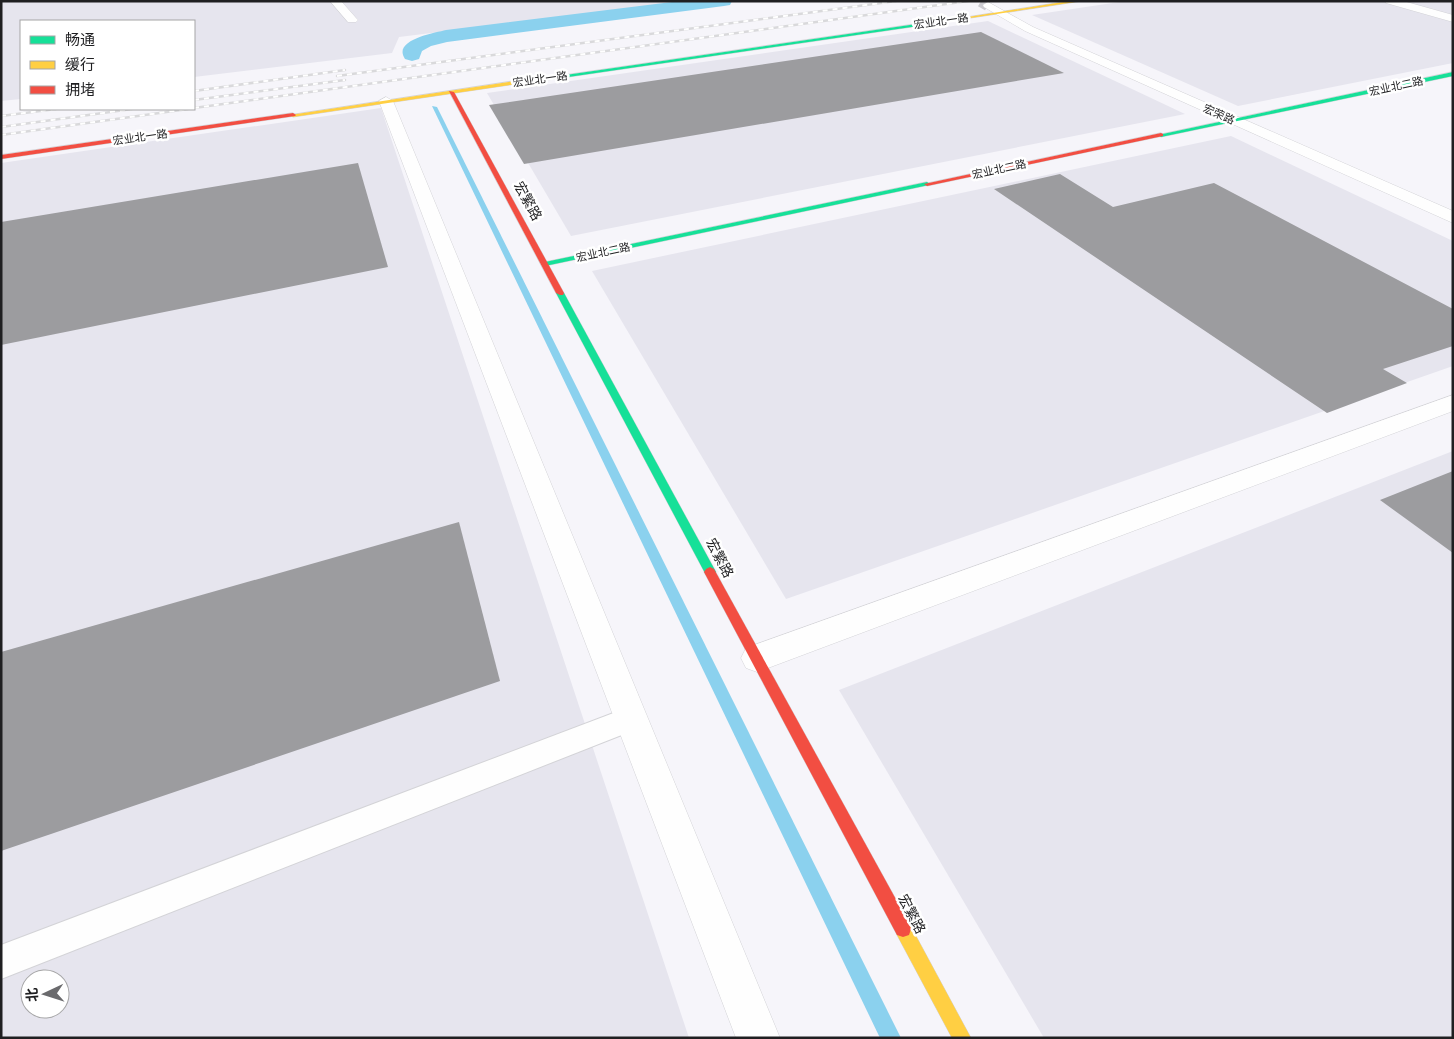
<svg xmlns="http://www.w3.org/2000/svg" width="1454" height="1039" font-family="'Public Sans','Noto Sans SC',sans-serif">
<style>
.built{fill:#e6e5ee;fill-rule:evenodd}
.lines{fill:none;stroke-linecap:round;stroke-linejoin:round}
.stream{fill:#8bd1ee;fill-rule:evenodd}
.canal{fill:#8bd1ee;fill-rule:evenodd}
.building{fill:#9c9c9f}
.secondary-tunnel{stroke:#cbcacf;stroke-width:12;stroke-dasharray:12 6;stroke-linecap:butt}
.lane-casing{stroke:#d3d3d7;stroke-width:2}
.street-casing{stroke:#d3d3d7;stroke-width:1}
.fast-casing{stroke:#d3d3d7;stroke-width:1}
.slow-casing{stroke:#d3d3d7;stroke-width:1}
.jam-casing{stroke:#d3d3d7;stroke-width:1}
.lane{fill:#fefefe;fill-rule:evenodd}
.street{fill:#fefefe;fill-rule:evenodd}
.fast{fill:#16e098;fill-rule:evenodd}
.slow{fill:#ffcf43;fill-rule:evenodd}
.jam{fill:#f24e42;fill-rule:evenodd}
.rail-casing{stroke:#d9d9db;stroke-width:2.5}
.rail{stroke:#fff;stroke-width:2;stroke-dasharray:5;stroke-linecap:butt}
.labels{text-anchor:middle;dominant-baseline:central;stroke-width:5;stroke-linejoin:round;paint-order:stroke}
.far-street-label{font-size:11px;fill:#1f1f21;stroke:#fff}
.street-label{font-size:14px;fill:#1f1f21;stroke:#fff}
</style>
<rect width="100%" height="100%" fill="#f6f5fa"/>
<g class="built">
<polygon points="1,1 687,1 399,37 392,53 194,77 194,21 21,21 21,99 1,101"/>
<polygon points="1126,1 1453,1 1453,63 1238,106 1032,15"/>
<polygon points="988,21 1185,114 571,236 487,93"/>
<path d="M381 108 689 1038H1V163ZM30 979H60V1009H30Z"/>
<polygon points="1231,136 1453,241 1453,366 786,599 592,271"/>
<polygon points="1453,451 1453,1038 1044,1038 839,690"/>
</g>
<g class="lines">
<polygon class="stream" points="432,106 437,107 901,1038 880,1038"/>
<path class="canal" d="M680 1H732L730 5 724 6 447 42 431 46 422 51 419 59 412 61 405 59C392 40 434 33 446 30Z"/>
</g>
<g class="building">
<polygon points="981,32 1064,73 524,164 489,105"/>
<polygon points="358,163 388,267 1,345 1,222"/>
<polygon points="1060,174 1113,207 1214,183 1453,309 1453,346 1383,369 1407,383 1327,413 994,189"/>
<polygon points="1453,471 1453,553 1380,500"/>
<polygon points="459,522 500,681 1,851 1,652"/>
</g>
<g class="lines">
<polyline class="secondary-tunnel" points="981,1 988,5"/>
<defs>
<polygon id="lane" points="632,706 642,709 646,718 642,727 1,979 1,945"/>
<g id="street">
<polygon points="330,1 341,1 356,18 358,20 356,22 348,22"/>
<polygon points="1385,1 1403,1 1453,15 1453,22 1386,3"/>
<polygon points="988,2 1033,27 1453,211 1453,223 1025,31 984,7 983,5"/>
<polygon points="386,97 393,101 780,1038 736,1038 379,101"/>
<polygon points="1453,395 1453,411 768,668 757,672 746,668 741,658 746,648"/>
</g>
<g id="fast">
<polygon points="951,19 953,21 541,81 538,79"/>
<polygon points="1453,72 1453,76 1161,137 1158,135"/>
<polygon points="927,182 930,184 929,185 545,266 541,264 545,262"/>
<polygon points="557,291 560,291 564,293 716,572 714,575 706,575 556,293"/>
</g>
<g id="slow">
<polygon points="1069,1 1082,1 951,21 949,20"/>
<polygon points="541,77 543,80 293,117 290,115"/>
<polygon points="903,921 909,923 971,1038 952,1038 897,935 895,929 897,923"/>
</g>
<g id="jam">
<polygon points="449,91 454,92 564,293 563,295 560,295 556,293"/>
<polygon points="293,113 296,115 295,116 1,159 1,155"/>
<polygon points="1161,133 1163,134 1163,136 927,186 924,184"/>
<polygon points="710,567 714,569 909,923 911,929 909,935 903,937 897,935 704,572 706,569"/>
</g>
</defs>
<use href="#lane" class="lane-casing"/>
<use href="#street" class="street-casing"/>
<use href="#fast" class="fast-casing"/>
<use href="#slow" class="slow-casing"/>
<use href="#jam" class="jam-casing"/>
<use href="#lane" class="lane"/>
<use href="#street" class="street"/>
<use href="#fast" class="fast"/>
<use href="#slow" class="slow"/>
<use href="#jam" class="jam"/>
<defs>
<g id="rail">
<polyline points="337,76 896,1"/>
<polyline points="194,91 345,70"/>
<polyline points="194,100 345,80"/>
<polyline points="194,108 968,1"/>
<polyline points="1,116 56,109"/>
<polyline points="1,127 132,109"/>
<polyline points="1,135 188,109"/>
</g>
</defs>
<use href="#rail" class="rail-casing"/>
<use href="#rail" class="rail"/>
</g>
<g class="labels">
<g class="far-street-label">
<text transform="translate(941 21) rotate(-8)">宏业北一路</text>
<text transform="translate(540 79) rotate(-8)">宏业北一路</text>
<text transform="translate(1396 86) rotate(-12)">宏业北二路</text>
<text transform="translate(1219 114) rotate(24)">宏荣路</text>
<text transform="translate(140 137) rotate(-8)">宏业北一路</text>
<text transform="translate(999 169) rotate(-12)">宏业北二路</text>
<text transform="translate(603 252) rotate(-12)">宏业北二路</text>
</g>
<g class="street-label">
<text transform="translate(528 201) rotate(61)">宏繁路</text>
<text transform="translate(720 558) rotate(62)">宏繁路</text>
<text transform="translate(912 914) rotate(62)">宏繁路</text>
</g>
</g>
<rect width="1454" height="1039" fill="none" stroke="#1f1f21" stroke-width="5"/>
<rect x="20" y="20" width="175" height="90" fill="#ffffff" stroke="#a5a5a6"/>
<rect x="30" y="36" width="25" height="8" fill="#16e098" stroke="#a5a5a6"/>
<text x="65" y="45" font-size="15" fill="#1f1f21">畅通</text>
<rect x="30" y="61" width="25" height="8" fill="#ffcf43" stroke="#a5a5a6"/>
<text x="65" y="70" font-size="15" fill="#1f1f21">缓行</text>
<rect x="30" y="86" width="25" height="8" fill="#f24e42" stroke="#a5a5a6"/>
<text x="65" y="95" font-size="15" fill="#1f1f21">拥堵</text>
<g transform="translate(45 994) rotate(266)"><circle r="24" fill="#ffffff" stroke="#a5a5a6"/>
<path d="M0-4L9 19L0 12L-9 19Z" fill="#6a6a6d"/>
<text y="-8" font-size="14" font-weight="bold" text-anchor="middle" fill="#1f1f21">北</text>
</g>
</svg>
